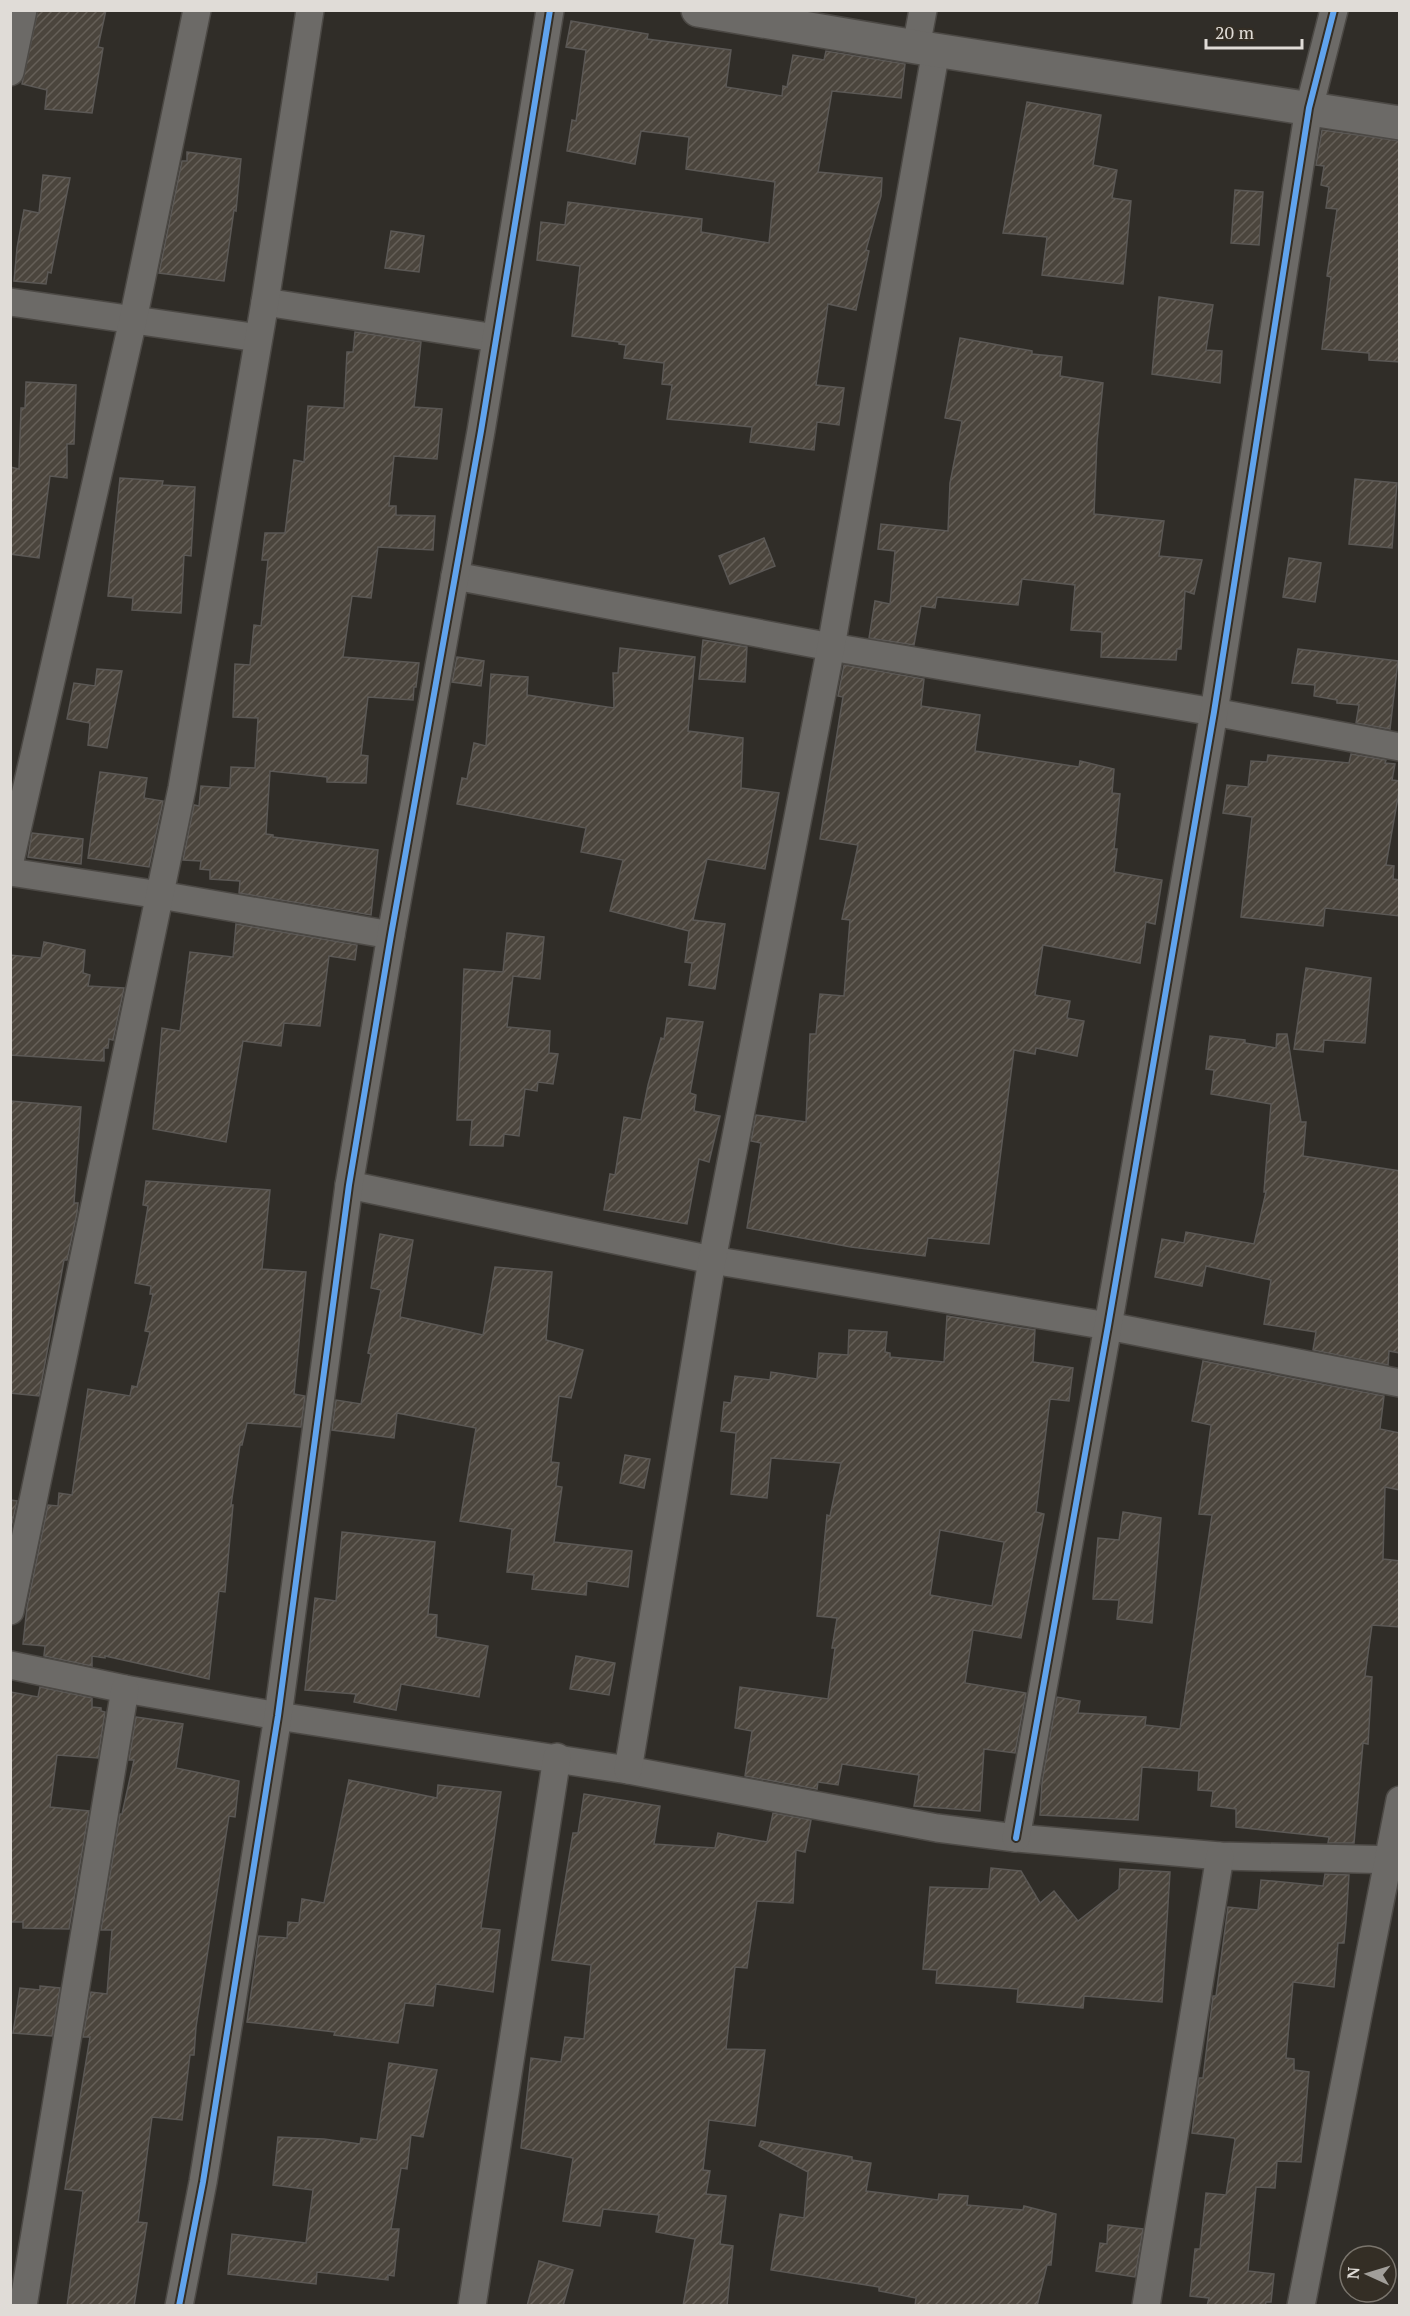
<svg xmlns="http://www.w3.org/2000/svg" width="1410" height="2316" font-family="'PT Serif',serif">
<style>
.building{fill:url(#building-hatch);stroke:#5b5855;stroke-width:1.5;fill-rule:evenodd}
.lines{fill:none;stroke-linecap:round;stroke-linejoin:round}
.minor-casing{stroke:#4c4945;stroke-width:30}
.tertiary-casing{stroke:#4c4945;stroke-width:36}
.minor{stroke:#6c6a67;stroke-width:27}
.tertiary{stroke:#6c6a67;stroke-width:33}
.cycleway-casing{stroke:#342e25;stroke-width:10}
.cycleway{stroke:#60a3ed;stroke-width:6}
</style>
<defs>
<pattern id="building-hatch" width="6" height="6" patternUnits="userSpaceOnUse" patternTransform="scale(1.5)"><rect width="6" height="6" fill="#4b453d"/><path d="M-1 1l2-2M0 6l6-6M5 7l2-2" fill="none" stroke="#655f58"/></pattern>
</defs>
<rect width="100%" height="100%" fill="#302d28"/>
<g class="building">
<polygon points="38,10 106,10 98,47 103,48 92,113 45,109 47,90 22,84"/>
<polygon points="571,21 648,34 647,39 731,50 726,87 782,96 783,86 787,87 793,55 824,60 826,51 905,64 901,98 832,91 818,172 882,178 881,196 866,250 869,251 856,310 828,304 816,385 844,388 839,425 817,422 814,450 750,442 752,427 667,419 672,385 662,384 664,363 624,358 626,345 619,344 619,342 572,336 580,266 537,260 541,222 565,225 568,202 702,219 701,232 769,243 775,182 686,169 689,137 641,131 635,164 567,151 572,120 576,121 586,50 566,47"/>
<polygon points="1027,102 1101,115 1093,165 1117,170 1112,198 1131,201 1123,284 1042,275 1047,237 1003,233"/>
<polygon points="1322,130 1400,141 1400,362 1369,360 1369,353 1322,349 1331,277 1327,276 1337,209 1326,208 1329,187 1321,185 1324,166 1316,165"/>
<polygon points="187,152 241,159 236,211 234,210 224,281 159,273 182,161 187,161"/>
<polygon points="43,175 70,178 51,273 48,272 46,284 14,281 17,248 24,210 39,213"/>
<polygon points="1235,190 1263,192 1259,245 1231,243"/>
<polygon points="391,231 424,236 419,272 385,268"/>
<polygon points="1159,297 1213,305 1206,350 1222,351 1220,383 1152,374"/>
<polygon points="355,332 421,342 414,407 442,409 437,459 394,456 389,506 396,506 396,515 435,516 433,550 378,547 371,598 352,596 343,657 419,663 416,687 414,687 413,700 368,697 361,755 368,756 366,783 327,782 327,777 270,771 266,834 273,835 273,837 378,850 371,915 239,893 240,881 210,879 210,870 200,869 201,861 183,860 194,805 199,806 201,786 230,788 231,767 255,768 258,718 233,717 235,664 250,665 254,625 261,626 268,560 262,560 265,533 285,533 294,460 304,462 308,406 344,408 347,352 353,352"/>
<polygon points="960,338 1032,351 1032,354 1062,357 1060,376 1103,383 1097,442 1094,514 1164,521 1159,556 1202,560 1194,594 1185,591 1181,649 1177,649 1176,660 1101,657 1102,632 1071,630 1075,585 1022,579 1018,605 937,597 935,608 921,606 914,645 869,638 875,601 890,604 895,551 878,549 881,524 948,531 950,483 962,421 945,418"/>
<polygon points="26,382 76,385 74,444 67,444 67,478 50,476 39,558 10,554 10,467 19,469 21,408 25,408"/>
<polygon points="120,478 163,481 162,485 195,487 191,556 184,555 181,613 132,610 133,598 108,596"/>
<polygon points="1355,479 1397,483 1392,548 1349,544"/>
<polygon points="764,538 775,566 730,584 719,556"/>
<polygon points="1289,558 1321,563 1315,602 1283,597"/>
<polygon points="703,640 747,647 745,682 699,679"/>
<polygon points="620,648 695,657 688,731 743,738 741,788 779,793 765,869 707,859 693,920 725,924 715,989 689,985 692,963 685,962 689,931 610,911 623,860 581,852 586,828 457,804 462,778 467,779 474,743 486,746 491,674 528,677 527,695 614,708 613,673 618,673"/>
<polygon points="1298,649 1398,661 1390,729 1356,723 1359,705 1337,703 1337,700 1314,696 1315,685 1292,683"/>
<polygon points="457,657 484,661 481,686 452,682"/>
<polygon points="844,665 924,679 921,706 980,715 975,751 1079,767 1080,761 1114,769 1112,793 1120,794 1114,849 1117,849 1114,872 1162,880 1155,924 1146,922 1140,963 1043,945 1035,995 1070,1001 1067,1018 1084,1021 1077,1056 1036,1048 1035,1054 1014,1050 989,1244 928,1238 925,1256 851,1247 747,1228 761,1143 751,1141 756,1115 806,1122 810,1034 816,1034 820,994 844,996 850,920 842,919 858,845 820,839 843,697 838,696"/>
<polygon points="97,669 122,671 107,748 88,745 90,723 67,719 74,683 95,686"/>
<polygon points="1351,754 1386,760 1385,763 1395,764 1392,780 1400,781 1400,786 1386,865 1394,866 1393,879 1400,880 1400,916 1325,908 1323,926 1241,917 1252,817 1223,813 1227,785 1248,787 1251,761 1267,762 1268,755 1349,763"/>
<polygon points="100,772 147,778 144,798 163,801 149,867 88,858"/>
<polygon points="32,833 83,839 81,864 28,857"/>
<polygon points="236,924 357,945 355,960 329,956 320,1026 284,1023 281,1046 243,1041 226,1142 153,1129 162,1028 180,1031 190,952 233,957"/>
<polygon points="507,933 544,937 540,979 513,976 507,1027 550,1031 549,1053 558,1054 553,1084 538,1082 537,1091 525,1089 519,1136 504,1134 503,1146 470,1145 472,1120 457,1120 464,969 503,972"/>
<polygon points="44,942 85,950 83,973 90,975 88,986 124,988 113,1040 109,1039 108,1048 104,1048 104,1061 10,1055 10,955 41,958"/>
<polygon points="1306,968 1371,978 1365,1043 1324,1040 1323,1052 1294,1049"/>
<polygon points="667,1018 703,1022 690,1093 696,1095 694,1111 720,1116 709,1162 699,1159 687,1224 604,1210 610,1174 615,1175 624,1117 641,1120 648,1085 661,1038 664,1039"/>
<polygon points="1277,1034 1287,1034 1301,1122 1306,1122 1303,1156 1400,1171 1400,1353 1389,1351 1388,1365 1313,1350 1316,1332 1264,1324 1271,1280 1206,1266 1202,1286 1155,1277 1162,1239 1184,1243 1186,1232 1254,1244 1266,1192 1264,1192 1271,1104 1211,1094 1214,1070 1206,1069 1210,1036 1245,1040 1245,1043 1276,1048"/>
<polygon points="10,1101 81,1107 74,1203 78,1203 77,1213 67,1260 64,1260 39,1396 10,1393"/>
<polygon points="146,1181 270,1190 262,1269 306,1272 294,1394 305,1396 301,1427 247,1423 242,1445 240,1445 231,1505 233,1505 225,1592 219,1591 209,1679 105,1656 105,1658 92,1656 92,1666 44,1656 45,1646 23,1644 27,1607 48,1505 58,1506 59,1493 72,1495 88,1389 130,1396 132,1386 137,1387 150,1332 145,1331 153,1294 150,1294 151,1286 135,1283 148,1206 143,1205"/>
<polygon points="380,1234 413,1240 400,1317 483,1335 495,1267 552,1272 546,1340 583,1350 571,1398 559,1396 551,1462 559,1463 556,1486 562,1487 554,1542 632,1551 628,1587 587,1581 586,1595 532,1589 534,1575 507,1572 512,1529 460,1521 476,1428 397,1413 394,1438 332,1430 336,1400 361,1404 371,1354 368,1353 381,1290 371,1288"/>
<path d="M947 1316 1035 1330 1033 1362 1073 1368 1069 1401 1050 1399 1036 1512 1044 1514 1021 1638 973 1630 965 1683 1026 1693 1015 1753 984 1749 980 1811 914 1806 919 1775 842 1764 838 1785 818 1782 817 1789 745 1776 752 1731 735 1728 740 1687 828 1699 835 1648H832L837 1618 817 1616 827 1515 830 1516 841 1463 771 1458 767 1498 731 1494 736 1433 721 1431 724 1402 731 1403 735 1376 770 1380 771 1372 817 1379 819 1353 848 1355 849 1330 887 1332 885 1352 890 1353V1357L944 1362ZM940 1530 1004 1542 992 1606 930 1595Z"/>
<polygon points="1203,1361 1384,1396 1380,1429 1400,1433 1400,1490 1385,1487 1383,1559 1400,1561 1400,1627 1372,1625 1365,1676 1372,1677 1368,1744 1363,1743 1354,1843 1328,1843 1329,1837 1236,1827 1236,1809 1211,1806 1213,1791 1198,1790 1199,1771 1142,1767 1138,1820 1040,1815 1042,1782 1057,1697 1080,1701 1078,1713 1146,1717 1145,1725 1180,1729 1212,1515 1199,1514 1211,1425 1192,1421"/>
<polygon points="625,1455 650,1459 644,1488 620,1483"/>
<polygon points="10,1500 17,1501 10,1532"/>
<polygon points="1123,1512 1161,1518 1152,1623 1117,1619 1119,1600 1093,1599 1098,1538 1119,1540"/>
<polygon points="342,1532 435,1542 428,1614 437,1615 436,1637 488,1646 479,1697 401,1684 396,1710 354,1702 356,1694 305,1690 315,1598 336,1601"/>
<polygon points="576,1656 615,1663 609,1695 570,1689"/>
<polygon points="40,1687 92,1698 92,1707 101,1708 101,1711 105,1712 98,1758 57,1755 50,1807 89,1811 69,1929 23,1928 23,1922 10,1922 10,1692 38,1697"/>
<polygon points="136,1717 183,1724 176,1768 239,1781 235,1817 229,1816 196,2027 194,2055 190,2055 182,2120 152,2117 138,2222 147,2223 134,2306 67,2306 83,2191 65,2189 90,2037 83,2037 91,1992 107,1994 112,1930 101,1930 120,1814 122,1814 134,1760 129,1760"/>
<polygon points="349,1780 437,1798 438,1785 501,1792 481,1928 500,1930 493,1992 436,1984 433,2006 405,2003 398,2043 334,2035 335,2032 247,2022 259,1936 287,1938 288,1922 299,1923 302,1899 324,1903"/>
<polygon points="584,1794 660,1806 654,1844 715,1848 718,1833 767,1842 773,1813 811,1820 805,1852 796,1850 793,1903 757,1901 747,1968 735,1967 726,2049 765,2050 755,2126 709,2120 703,2170 710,2171 706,2194 726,2196 720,2244 733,2246 727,2306 683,2306 695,2239 656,2232 659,2215 603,2209 600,2226 563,2221 573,2158 521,2148 531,2058 561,2062 565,2037 584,2039 591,1965 552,1960 573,1833 578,1833"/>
<polygon points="991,1868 1021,1871 1040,1903 1054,1891 1078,1921 1119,1889 1120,1869 1170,1872 1162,2002 1084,1996 1083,2008 1017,2002 1018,1989 936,1983 937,1970 923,1969 930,1887 989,1889"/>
<polygon points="1325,1874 1349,1875 1346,1922 1344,1943 1338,1943 1334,1987 1293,1982 1286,2058 1294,2059 1294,2070 1309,2072 1301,2162 1277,2161 1275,2188 1256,2187 1248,2271 1274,2274 1271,2302 1266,2302 1265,2306 1207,2306 1209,2298 1190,2296 1195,2249 1200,2249 1206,2193 1226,2195 1235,2140 1234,2138 1192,2133 1199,2078 1203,2078 1213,1996 1216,1996 1228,1907 1258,1910 1261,1880 1323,1886"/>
<polygon points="40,1986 60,1988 52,2036 13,2033 20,1988 40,1990"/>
<polygon points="389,2063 437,2070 423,2137 411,2135 407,2169 401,2168 391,2229 399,2229 394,2276 388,2275 388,2280 317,2272 316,2284 228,2274 232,2234 306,2243 313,2190 273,2185 278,2137 324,2139 360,2144 361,2138 377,2140"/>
<polygon points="761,2141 852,2157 852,2160 871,2163 866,2191 938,2200 939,2194 968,2196 967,2205 1023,2210 1024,2206 1056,2214 1051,2265 1047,2265 1037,2306 915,2306 916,2298 879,2291 879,2287 771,2270 780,2214 804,2218 808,2172 759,2146"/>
<polygon points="1108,2225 1143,2229 1135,2277 1096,2271 1100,2243 1107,2244"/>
<polygon points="539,2261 573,2270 563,2306 527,2306"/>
</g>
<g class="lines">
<defs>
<g id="minor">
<polyline points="916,47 923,10"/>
<polyline points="10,72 23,10"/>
<polyline points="10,302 258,338"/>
<polyline points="265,302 496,338"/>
<polyline points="455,576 831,647 1214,712 1400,747"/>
<polyline points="10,861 133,320 197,10"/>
<polyline points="10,872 160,895 391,935"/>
<polyline points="349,1185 712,1260 1108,1326 1400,1383"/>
<polyline points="10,1611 182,788 265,302 310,10"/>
<polyline points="10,1665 125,1689 278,1716 628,1770 937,1828 1016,1838 1220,1856 1400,1860"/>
<polyline points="628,1770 712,1260 831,647 936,50"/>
<polyline points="1016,1838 1108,1326 1214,712 1309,108 1334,10"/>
<polyline points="23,2306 125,1689"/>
<polyline points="179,2306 203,2182 278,1716 349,1185 391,935 481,431 550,10"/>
<polyline points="472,2306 557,1757"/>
<polyline points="1146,2306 1220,1856"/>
<polyline points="1301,2306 1400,1800"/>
</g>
<polyline id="tertiary" points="698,10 916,47 1400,123"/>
</defs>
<use href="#minor" class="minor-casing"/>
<use href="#tertiary" class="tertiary-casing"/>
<use href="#minor" class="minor"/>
<use href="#tertiary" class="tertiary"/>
<defs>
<g id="cycleway">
<polyline points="1016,1838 1108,1326 1214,712 1309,108 1334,10"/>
<polyline points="179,2306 203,2182 278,1716 349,1185 391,935 481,431 550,10"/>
</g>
</defs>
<use href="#cycleway" class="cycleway-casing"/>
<use href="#cycleway" class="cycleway"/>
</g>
<rect width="1410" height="2316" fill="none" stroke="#e0dcd7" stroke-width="24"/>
<g transform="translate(1368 2274) rotate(274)"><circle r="28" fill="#342e25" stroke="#79746c" stroke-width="1.5"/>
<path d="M0-4.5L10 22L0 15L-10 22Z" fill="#a29f9a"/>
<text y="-9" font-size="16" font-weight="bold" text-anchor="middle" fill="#e0dcd7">N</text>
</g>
<path d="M1206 39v9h96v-9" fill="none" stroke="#e0dcd7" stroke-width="3"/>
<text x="1215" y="39" font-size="18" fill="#e0dcd7" stroke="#342e25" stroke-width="4.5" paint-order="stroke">20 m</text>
</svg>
